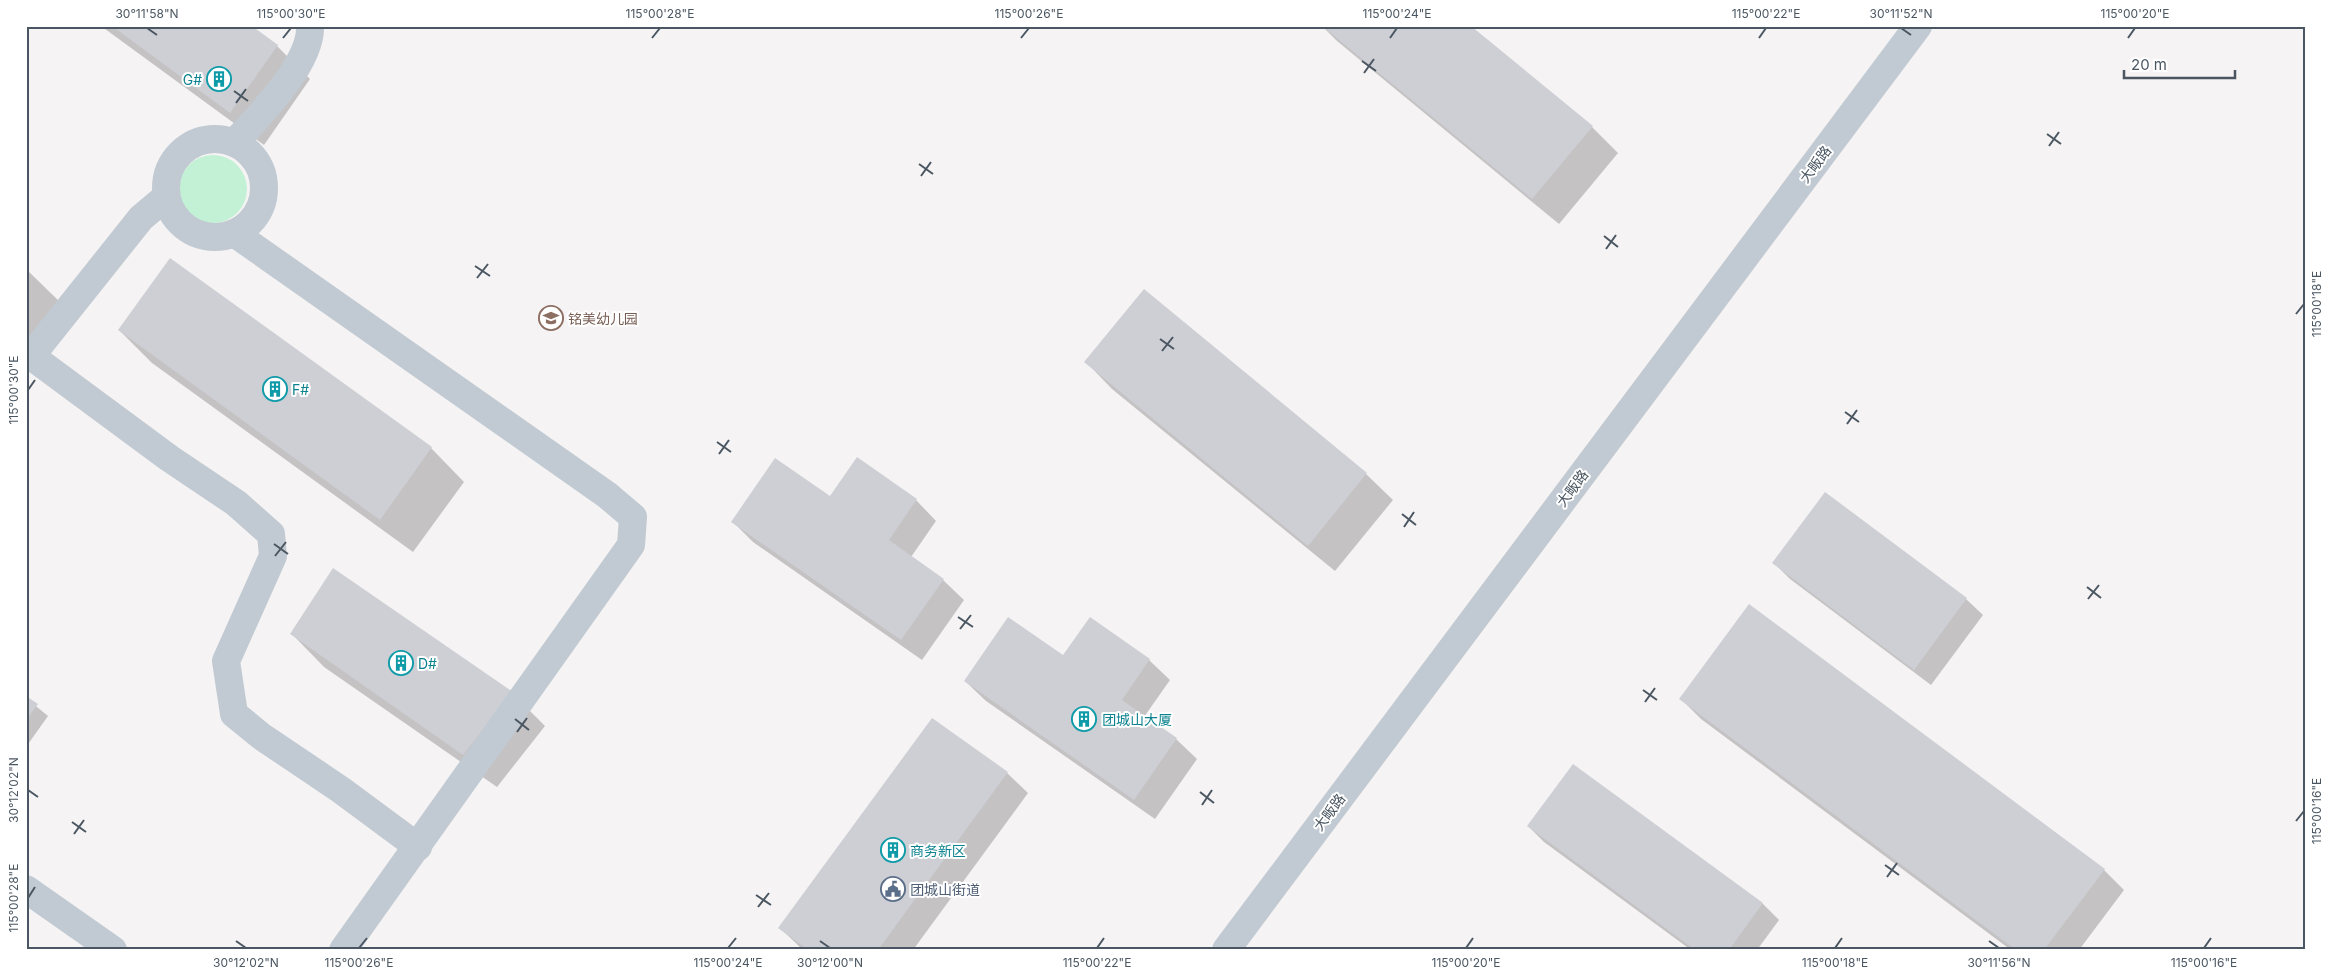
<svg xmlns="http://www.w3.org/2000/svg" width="2331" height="976" font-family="Inter,'Noto Sans SC',sans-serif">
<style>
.green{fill:#c3f1d5}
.shadow{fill:#0003}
.building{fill:#cdcfd5}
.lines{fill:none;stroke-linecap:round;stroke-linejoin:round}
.minor{stroke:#c1cad2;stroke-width:28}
.tertiary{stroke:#c1cad2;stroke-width:28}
.ticks{fill:none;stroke:#4a5661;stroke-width:2}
.labels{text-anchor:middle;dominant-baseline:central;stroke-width:4;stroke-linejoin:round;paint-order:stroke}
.culture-label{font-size:14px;fill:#0d838f;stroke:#fff;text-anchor:start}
.street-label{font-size:14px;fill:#4a5661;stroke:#fff}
.education-label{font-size:14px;fill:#785e54;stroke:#fff;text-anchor:start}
.service-label{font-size:14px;fill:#4e5e75;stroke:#fff;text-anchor:start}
.neatline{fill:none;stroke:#4a5661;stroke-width:2}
.ticks-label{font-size:12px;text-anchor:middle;fill:#4a5661}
</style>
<rect width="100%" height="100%" fill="#f5f3f3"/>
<circle class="green" cx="213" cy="189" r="34"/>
<g class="shadow">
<polygon points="101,26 250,26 277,46 310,79 264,145"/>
<polygon points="1322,26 1469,26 1592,127 1618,153 1559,224 1337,41"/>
<polygon points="170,260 431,448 464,482 413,552 152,363 119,330"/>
<polygon points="26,269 61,303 26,352"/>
<polygon points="1086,362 1366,474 1393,500 1335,571 1112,389"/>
<polygon points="857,459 916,500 936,521 911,557 943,580 964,600 922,660 753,542 732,521 830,497"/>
<polygon points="1825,494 1966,599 1983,615 1931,685 1790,579 1774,563"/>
<polygon points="1090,619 1149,660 1170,680 1144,717 1176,739 1197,759 1155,819 986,701 965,681 1064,657"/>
<polygon points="291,633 512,693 545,726 497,787 324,667"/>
<polygon points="26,698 48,716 26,747"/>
<polygon points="1681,699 2104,870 2124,890 2079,950 2011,950 1701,719"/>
<polygon points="932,720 1007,773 1028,793 913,950 803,950 780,928"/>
<polygon points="1573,766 1763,904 1779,920 1757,950 1691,950 1544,842 1528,826"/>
</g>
<g class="building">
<polygon points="112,26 252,26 278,45 230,113"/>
<polygon points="1322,26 1471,26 1593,126 1532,199"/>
<polygon points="170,258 432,447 380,520 118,330"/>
<polygon points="1144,289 1367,473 1308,546 1084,362"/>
<polygon points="857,457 917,499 889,540 944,579 901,640 731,522 775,458 830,496"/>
<polygon points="1825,492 1967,598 1914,670 1772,563"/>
<polygon points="333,568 513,692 463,755 290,634"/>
<polygon points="1749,604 2105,869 2044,950 2016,950 1679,699"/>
<polygon points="1008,617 1063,655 1090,617 1150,659 1122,700 1177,738 1134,800 964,681"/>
<polygon points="26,696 38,704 26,720"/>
<polygon points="932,718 1008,772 878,950 808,950 778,928"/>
<polygon points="1573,764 1763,903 1729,950 1695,950 1527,826"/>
</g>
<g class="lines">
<g class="minor">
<circle cx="215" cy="188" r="49"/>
<path d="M234 143C258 117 312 63 310 26"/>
<polyline points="234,233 607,495 633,517 631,545 343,950"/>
<polyline points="31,356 169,458 236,503 271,534 273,556 226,661 234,714 261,736 341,790 418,847"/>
<polyline points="26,358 31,356 141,218 166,197"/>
<polyline points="26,889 113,950"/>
</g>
<polyline class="tertiary" points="1226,950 1918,26"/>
</g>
<path class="ticks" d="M147 28 157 35M1901 28 1911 35M283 38 291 28M652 38 660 28M1021 38 1029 28M1390 38 1397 28M1759 38 1766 28M2128 38 2135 28M1362 61 1376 71M1364 73 1374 59M234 91 248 101M236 103 246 89M2047 134 2061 144M2049 146 2059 132M919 164 933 174M921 176 931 162M1604 236 1618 247M1606 249 1616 235M475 266 490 276M477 278 488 264M2296 314 2304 304M1160 339 1174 349M1162 351 1173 337M28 390 35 380M1845 412 1859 422M1847 424 1857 410M717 442 731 452M719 454 729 440M1402 514 1416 525M1404 527 1414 512M274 544 288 554M275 556 286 542M2087 587 2101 598M2088 599 2099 585M958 617 973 627M960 629 971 615M1643 690 1657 700M1645 702 1655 688M515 719 529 730M517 732 527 718M28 790 38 797M1200 792 1214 803M1202 805 1212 790M2296 821 2304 811M72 822 86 832M74 834 84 820M1885 865 1899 875M1887 877 1897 863M756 895 771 905M28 898 35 887M758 907 769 893M236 941 246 948M820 941 830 948M1989 941 1999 948M359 948 367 938M728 948 736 938M1097 948 1104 938M1466 948 1473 938M1835 948 1842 938M2204 948 2211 938"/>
<defs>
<symbol id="building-ring" viewBox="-11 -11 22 22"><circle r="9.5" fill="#fff" stroke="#0f9aa8" stroke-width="1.5"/><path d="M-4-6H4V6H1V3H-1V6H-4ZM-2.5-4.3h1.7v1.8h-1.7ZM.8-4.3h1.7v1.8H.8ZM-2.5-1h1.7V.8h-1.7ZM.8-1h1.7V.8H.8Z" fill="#0f9aa8"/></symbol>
<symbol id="school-ring" viewBox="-11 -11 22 22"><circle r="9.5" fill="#fff" stroke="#8d6e63" stroke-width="1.5"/><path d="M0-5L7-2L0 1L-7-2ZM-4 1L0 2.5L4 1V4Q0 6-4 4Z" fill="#8d6e63"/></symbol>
<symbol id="civic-ring" viewBox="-11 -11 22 22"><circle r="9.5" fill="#fff" stroke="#5c6f8a" stroke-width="1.5"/><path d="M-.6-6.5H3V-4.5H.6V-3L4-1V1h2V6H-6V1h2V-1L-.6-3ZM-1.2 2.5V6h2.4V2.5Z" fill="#5c6f8a"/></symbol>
</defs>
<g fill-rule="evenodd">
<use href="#building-ring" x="205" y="65" width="28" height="28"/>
<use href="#school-ring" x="537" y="304" width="28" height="28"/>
<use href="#building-ring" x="261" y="375" width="28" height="28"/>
<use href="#building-ring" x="387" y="649" width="28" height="28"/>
<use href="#building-ring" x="1070" y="705" width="28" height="28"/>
<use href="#building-ring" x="879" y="836" width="28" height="28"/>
<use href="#civic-ring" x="879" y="875" width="28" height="28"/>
</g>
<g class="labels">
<g class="culture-label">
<text x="202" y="79" text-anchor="end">G#</text>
<text x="292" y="389">F#</text>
<text x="418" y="663">D#</text>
<text x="1102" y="719">团城山大厦</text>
<text x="910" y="850">商务新区</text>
</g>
<g class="street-label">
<text transform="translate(1815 164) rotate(-53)">大畈路</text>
<text transform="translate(1572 488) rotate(-53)">大畈路</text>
<text transform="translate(1329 812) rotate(-53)">大畈路</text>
</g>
<g class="education-label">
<text x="568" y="318">铭美幼儿园</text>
</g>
<g class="service-label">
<text x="910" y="889">团城山街道</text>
</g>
</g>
<rect width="2331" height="976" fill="none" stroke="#ffffff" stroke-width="55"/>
<path d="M2124 70v8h111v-8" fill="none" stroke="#4a5661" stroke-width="2.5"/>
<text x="2131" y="70" font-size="15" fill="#4a5661" stroke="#ffffff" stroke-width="4" paint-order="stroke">20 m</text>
<rect x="28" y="28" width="2276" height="920" class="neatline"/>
<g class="ticks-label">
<text x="147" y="18">30°11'58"N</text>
<text x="291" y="18">115°00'30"E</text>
<text x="660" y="18">115°00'28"E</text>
<text x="1029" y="18">115°00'26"E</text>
<text x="1397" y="18">115°00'24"E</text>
<text x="1766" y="18">115°00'22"E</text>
<text x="1901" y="18">30°11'52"N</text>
<text x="2135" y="18">115°00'20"E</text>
<text transform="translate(2317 304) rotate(-90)" y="4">115°00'18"E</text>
<text transform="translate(14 390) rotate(-90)" y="4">115°00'30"E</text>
<text transform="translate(14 790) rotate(-90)" y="4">30°12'02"N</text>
<text transform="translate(2317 811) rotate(-90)" y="4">115°00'16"E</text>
<text transform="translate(14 898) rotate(-90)" y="4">115°00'28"E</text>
<text x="246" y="967">30°12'02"N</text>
<text x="359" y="967">115°00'26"E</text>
<text x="728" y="967">115°00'24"E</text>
<text x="830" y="967">30°12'00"N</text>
<text x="1097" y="967">115°00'22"E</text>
<text x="1466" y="967">115°00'20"E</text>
<text x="1835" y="967">115°00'18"E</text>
<text x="1999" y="967">30°11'56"N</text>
<text x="2204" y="967">115°00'16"E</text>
</g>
</svg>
